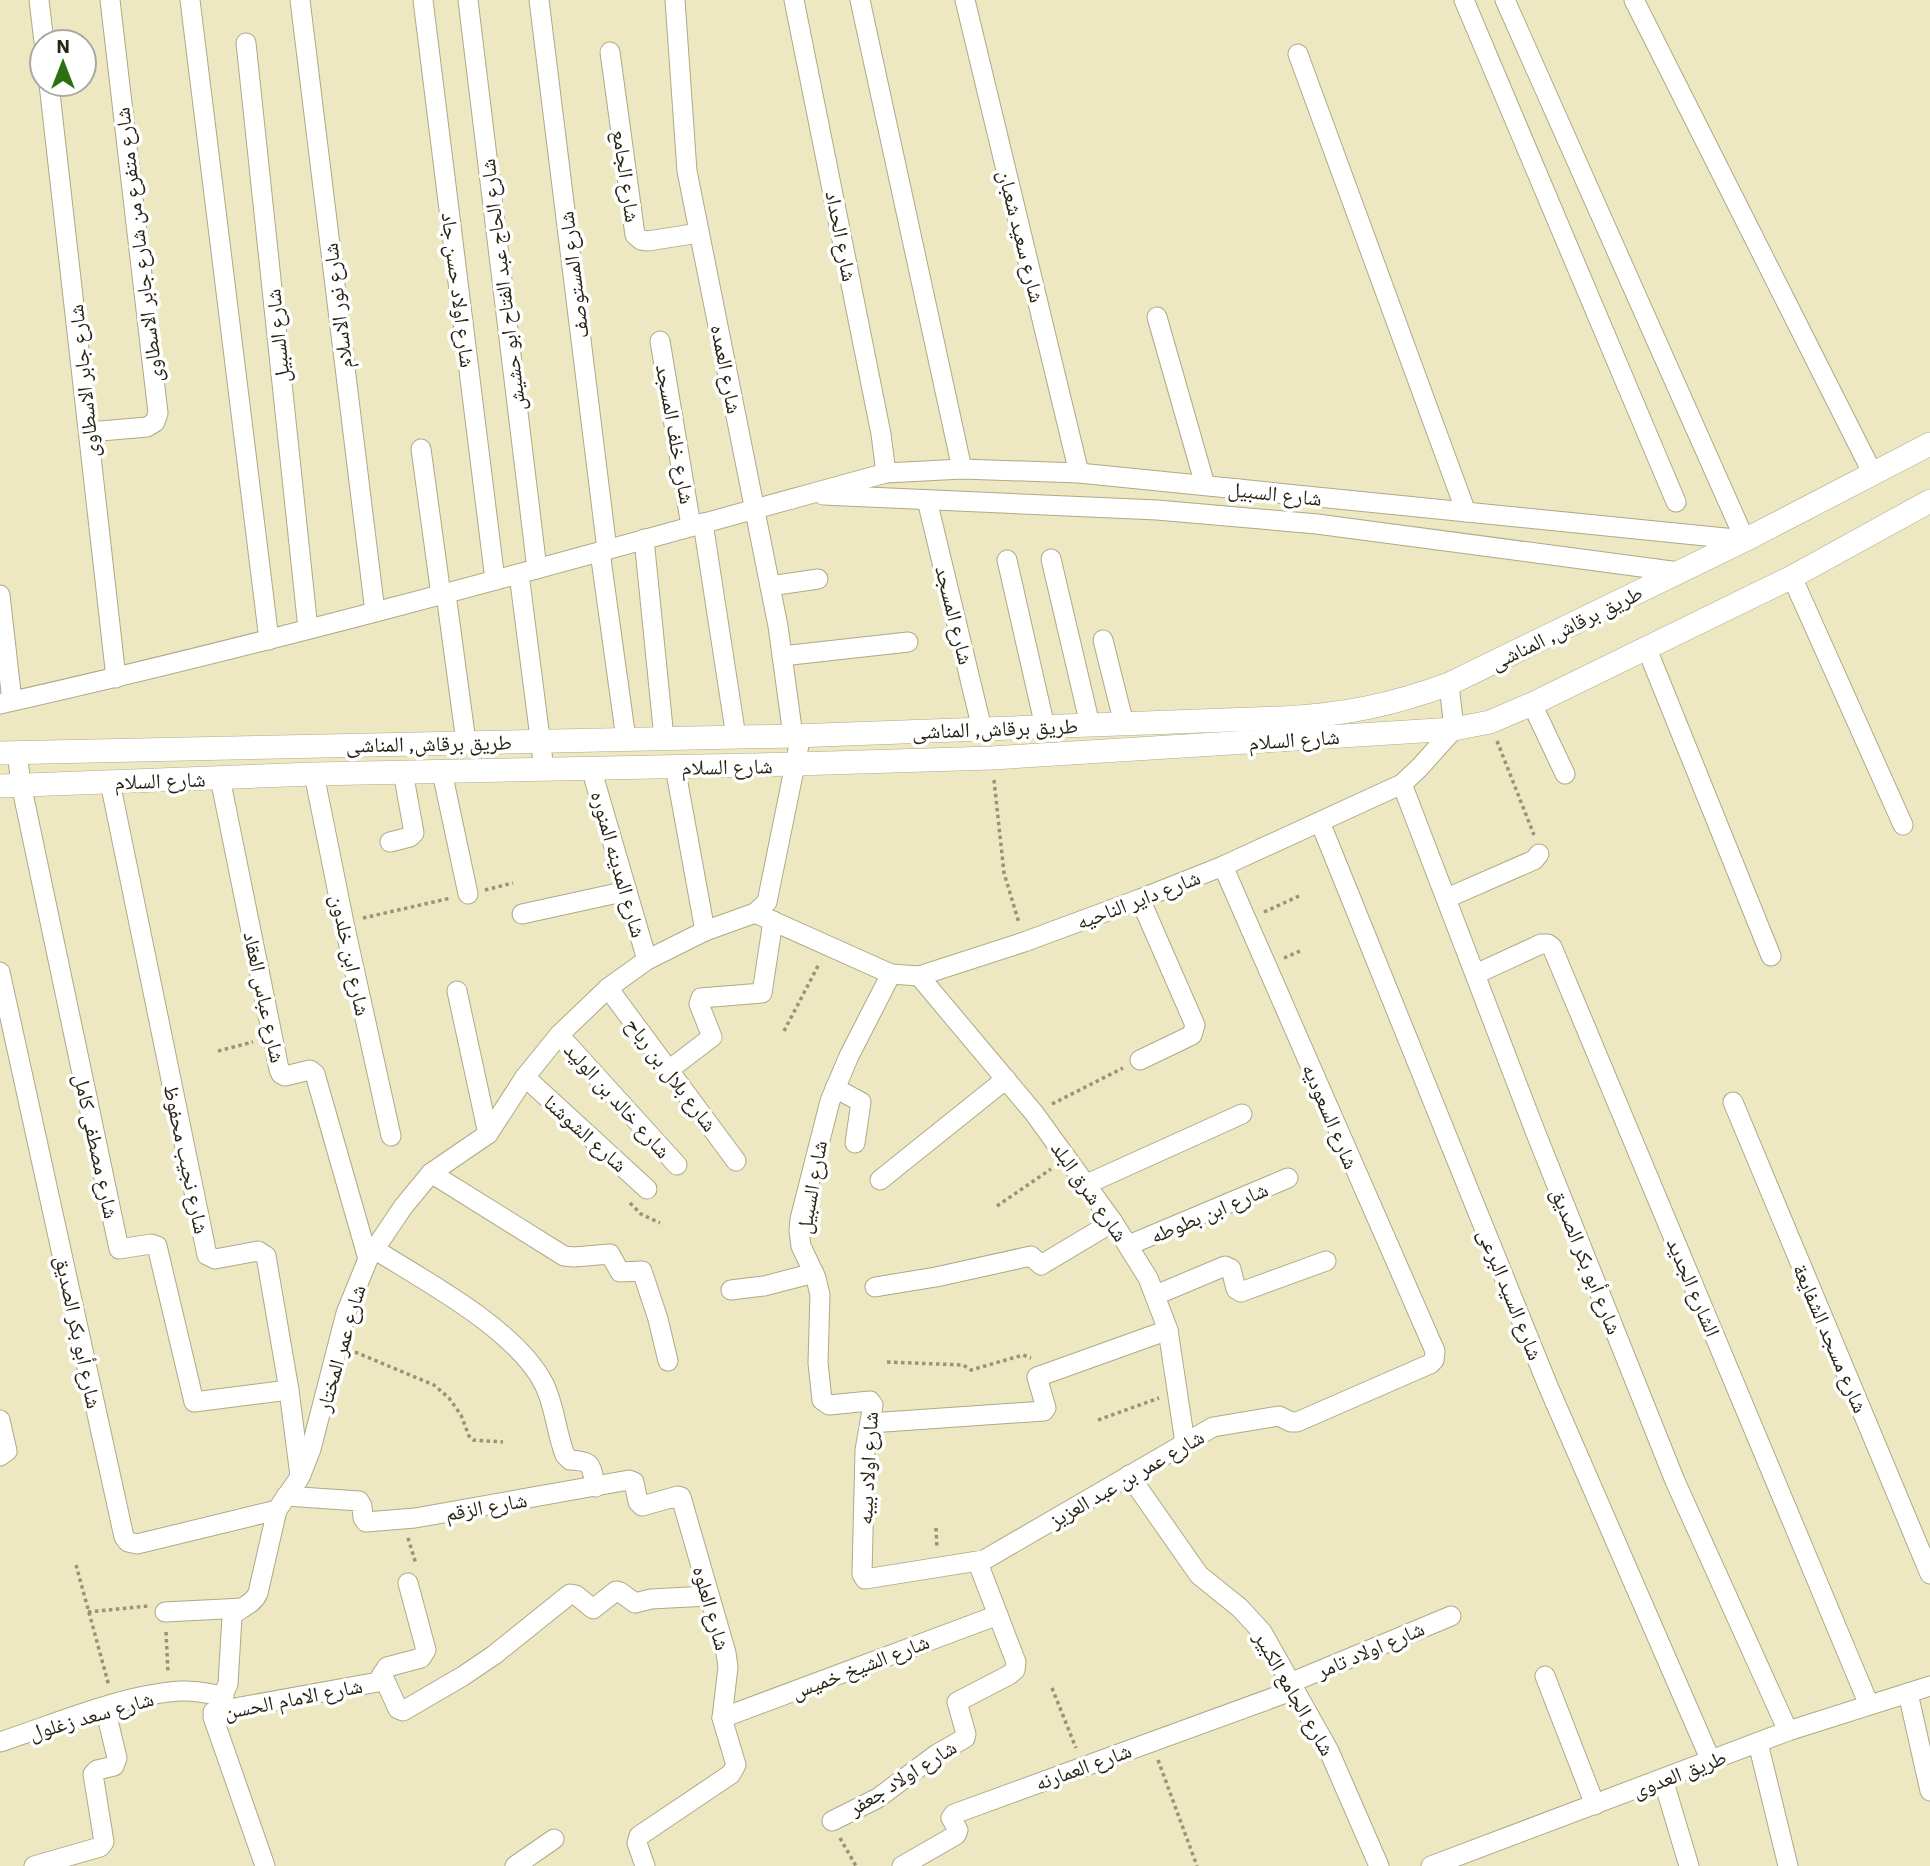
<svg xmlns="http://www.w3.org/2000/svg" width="1930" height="1866" font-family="'IBM Plex Sans','Noto Naskh Arabic',sans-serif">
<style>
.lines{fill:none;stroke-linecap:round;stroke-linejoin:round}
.minor-casing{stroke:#afa986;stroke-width:21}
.tertiary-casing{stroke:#afa986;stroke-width:24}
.path{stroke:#989478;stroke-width:3.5;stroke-dasharray:3.5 3.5;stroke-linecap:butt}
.minor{stroke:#fff;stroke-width:19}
.tertiary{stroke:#fff;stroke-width:23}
.labels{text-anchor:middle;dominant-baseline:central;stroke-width:7;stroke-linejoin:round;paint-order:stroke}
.street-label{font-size:21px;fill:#282517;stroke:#fff}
</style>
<rect width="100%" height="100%" fill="#ede7c2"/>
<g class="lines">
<defs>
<g id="minor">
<polyline points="39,0 44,42"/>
<polyline points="190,0 269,640"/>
<polyline points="300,0 375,612"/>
<polyline points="423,0 495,580"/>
<polyline points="468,0 537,569"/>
<polyline points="539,0 607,550"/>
<polyline points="675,0 687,171 778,626 793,736"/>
<polyline points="794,0 881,434 886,473"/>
<polyline points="860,0 962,469"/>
<polyline points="965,0 1079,473"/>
<polyline points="1464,0 1676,502"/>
<polyline points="1634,0 1873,474"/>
<polyline points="246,43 308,629"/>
<polyline points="610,52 635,235 641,240 648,241 699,233"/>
<polyline points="1298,54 1466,512"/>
<polyline points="49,84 116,678"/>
<polyline points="1157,317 1205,485"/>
<polyline points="660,341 691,526"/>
<polyline points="89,432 147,427 155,422 158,413 110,0"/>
<polyline points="421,449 441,595"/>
<polyline points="823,495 1157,510 1317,524 1679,572"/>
<polyline points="927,500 982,729"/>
<polyline points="703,523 736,737"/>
<polyline points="644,539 664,738"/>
<polyline points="600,552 626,739"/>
<polyline points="1051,559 1090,725"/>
<polyline points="1007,560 1045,727"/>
<polyline points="519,574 544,769"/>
<polyline points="1792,577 1903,825"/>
<polyline points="770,586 818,579"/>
<polyline points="446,594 466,742"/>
<polyline points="0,595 12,701"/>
<polyline points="1103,640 1124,724"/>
<polyline points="1647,649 1771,956"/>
<polyline points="782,656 908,642"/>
<path d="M0 704C298 637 592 554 886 473L962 469 1079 473 1745 540 1505 0"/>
<polyline points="1532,704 1565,774"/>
<polyline points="17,753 21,784 119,1249 151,1244 157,1246 194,1402 289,1390"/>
<polyline points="675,767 705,931"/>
<polyline points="591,768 647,960"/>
<polyline points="442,772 468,894"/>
<polyline points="314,774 344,923 391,1136"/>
<polyline points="220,778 279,1069 281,1074 285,1076 310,1070 315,1074 368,1259"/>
<polyline points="110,782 207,1255 215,1259 258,1251 266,1256 289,1390 300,1476"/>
<polyline points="1402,784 1535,1131 1675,1481 1788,1731"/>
<polyline points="1320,822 1548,1386 1711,1761"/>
<polyline points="390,842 410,837 414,833 403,772"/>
<polyline points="1447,898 1534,860 1539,854"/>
<polyline points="1140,899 1195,1025 1192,1035 1140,1060"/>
<polyline points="755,913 891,974 919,976 1024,942 1140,899 1223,866 1402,784 1420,767 1454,729 1449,684"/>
<polyline points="522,914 627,891"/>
<polyline points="0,972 124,1537 128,1542 137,1544 277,1510"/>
<polyline points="891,974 849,1056 830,1101 800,1219 799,1231 801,1246 816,1278 820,1295 818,1363 822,1400 829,1405 870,1401 873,1405 865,1450 862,1574 865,1579 984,1560 1213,1427 1279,1416 1291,1422 1297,1422 1430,1364 1434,1360 1435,1351 1223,866"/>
<polyline points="1476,974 1541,944 1548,944 1552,947 1869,1705"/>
<polyline points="919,976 1034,1113 1113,1222 1148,1278 1168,1330 1185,1443"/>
<polyline points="608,988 736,1161"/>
<polyline points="457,991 488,1134"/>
<polyline points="559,1035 677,1165"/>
<polyline points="670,1069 712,1037 699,1004 701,998 762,993 773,921"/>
<polyline points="525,1077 647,1189"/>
<polyline points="835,1088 861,1102 855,1143"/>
<polyline points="1733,1102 1930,1574"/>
<polyline points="431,1173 564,1256 574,1257 610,1254 620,1272 642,1271 658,1319 668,1361"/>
<polyline points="880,1180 1006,1079"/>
<polyline points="1087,1184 1242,1114"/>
<polyline points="1129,1245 1288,1178"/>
<path d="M374 1249C425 1281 516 1329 544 1384 555 1406 556 1432 565 1455L570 1460C594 1461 590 1466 596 1487"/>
<polyline points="875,1287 936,1277 1031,1256 1041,1265 1113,1222"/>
<polyline points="731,1290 764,1286 814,1273"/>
<polyline points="1156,1295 1225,1266 1231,1269 1236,1289 1241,1292 1326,1261"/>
<polyline points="0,1420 7,1451 0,1456"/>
<polyline points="870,1423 1044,1411 1046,1408 1037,1377 1168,1330"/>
<polyline points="1129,1475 1199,1575 1240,1608 1262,1632 1329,1751 1379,1866"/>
<polyline points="286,1496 359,1501 362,1506 363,1518 366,1522 415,1518 629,1480 634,1482 638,1502 642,1506 678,1496 681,1497 726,1653 728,1667 722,1718 736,1765 731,1774 639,1836 637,1843 645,1866"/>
<polyline points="165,1612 243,1608"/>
<polyline points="382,1674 398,1709 403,1711 463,1676 494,1655 570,1594 576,1595 593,1609 616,1591 620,1592 635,1603 651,1599 708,1596"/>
<polyline points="1545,1676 1595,1805"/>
<polyline points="1290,1683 1451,1616"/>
<polyline points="1908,1693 1930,1791"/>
<polyline points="213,1712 378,1682 387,1667 421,1658 426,1650 408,1583"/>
<polyline points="722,1718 998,1615"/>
<path d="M0 1742C55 1724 124 1694 181 1691 196 1690 210 1694 224 1696"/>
<polyline points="1758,1743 1788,1866"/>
<polyline points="1663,1779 1689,1866"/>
<polyline points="832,1821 878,1798 937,1754 965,1738 966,1734 957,1702 1009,1675 1015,1670 1016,1662 978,1563"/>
<polyline points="34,1866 100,1847 104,1842 93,1774 97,1770 114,1766 117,1758 105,1708"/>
<path d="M265 1866 213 1717 228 1684 232 1617C239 1606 252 1607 258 1593L277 1510 300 1477 311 1449 346 1313 368 1259 403 1207 431 1173 488 1134 525 1077 559 1035 608 988 647 960 705 931 755 913 767 902 801 735"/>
<polyline points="515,1866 554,1839"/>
<polyline points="902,1866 956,1835 958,1830 951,1818 954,1814 1294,1690"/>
<polyline points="1431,1866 1788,1731 1930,1686"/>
</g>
<g id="tertiary">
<path d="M0 753 793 736 1282 718C1343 715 1392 705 1449 684L1745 540 1930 444"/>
<polyline points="0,786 314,774 796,764 992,758 1454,729 1490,722 1532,704 1792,577 1930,501"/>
</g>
</defs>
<use href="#minor" class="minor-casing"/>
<use href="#tertiary" class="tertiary-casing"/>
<g class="path">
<polyline points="1497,741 1534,835"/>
<polyline points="994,780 1004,873 1019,923"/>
<polyline points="485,890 513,883"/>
<polyline points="1264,912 1299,896"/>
<polyline points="363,918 451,898"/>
<polyline points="1284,958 1300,951"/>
<polyline points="784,1031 819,964"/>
<polyline points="218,1051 253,1042"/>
<polyline points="1052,1104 1123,1068"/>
<polyline points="630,1203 641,1214 660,1223"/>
<polyline points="997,1206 1051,1169"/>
<polyline points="355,1352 434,1385 449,1398 461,1415 469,1436 473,1440 503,1442"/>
<polyline points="887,1362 963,1365 971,1370 1023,1355 1031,1358"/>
<polyline points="1098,1420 1159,1398"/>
<polyline points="936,1528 937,1549"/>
<polyline points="408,1538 416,1564"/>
<polyline points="76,1565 109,1686"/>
<polyline points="88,1612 148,1606"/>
<polyline points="166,1632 168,1673"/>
<polyline points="1052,1688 1076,1748"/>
<polyline points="1158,1760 1197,1866"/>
<polyline points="840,1838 856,1866"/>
</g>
<use href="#minor" class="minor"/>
<use href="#tertiary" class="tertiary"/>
</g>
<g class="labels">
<g class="street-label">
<text transform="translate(627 176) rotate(82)">شارع الجامع</text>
<text transform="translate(842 236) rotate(79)">شارع الحداد</text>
<text transform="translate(1022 236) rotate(76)">شارع سعيد شعبان</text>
<text transform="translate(138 245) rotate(-97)">شارع متفرع من شارع جابر الاسطاوى</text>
<text transform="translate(573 275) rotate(-97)">شارع المستوصف</text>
<text transform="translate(502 285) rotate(-97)">شارع الحاج عبد الفتاح ابو حشيش</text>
<text transform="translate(459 290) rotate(83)">شارع اولاد حسن جاد</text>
<text transform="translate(337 306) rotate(-97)">شارع نور الاسلام</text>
<text transform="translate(277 336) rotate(-96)">شارع السبيل</text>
<text transform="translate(727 369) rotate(79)">شارع العمده</text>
<text transform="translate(83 381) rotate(-96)">شارع جابر الاسطاوى</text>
<text transform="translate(676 434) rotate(80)">شارع خلف المسجد</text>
<text transform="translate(1275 493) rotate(6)">شارع السبيل</text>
<text transform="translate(955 615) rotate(76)">شارع المسجد</text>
<text transform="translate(1566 627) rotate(-26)">طريق برقاش, المناشى</text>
<text transform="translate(995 728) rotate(-2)">طريق برقاش, المناشى</text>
<text transform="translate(1294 739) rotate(-4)">شارع السلام</text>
<text transform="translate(429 743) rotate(-1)">طريق برقاش, المناشى</text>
<text transform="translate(727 766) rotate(-1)">شارع السلام</text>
<text transform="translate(160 780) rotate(-2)">شارع السلام</text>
<text transform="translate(619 864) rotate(74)">شارع المدينه المنوره</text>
<text transform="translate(1138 899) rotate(-21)">شارع داير الناحيه</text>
<text transform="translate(351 955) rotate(78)">شارع ابن خلدون</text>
<text transform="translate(265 997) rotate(78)">شارع عباس العقاد</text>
<text transform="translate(672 1074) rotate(53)">شارع بلال بن رباح</text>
<text transform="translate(618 1100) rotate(48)">شارع خالد بن الوليد</text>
<text transform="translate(1331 1116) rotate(67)">شارع السعوديه</text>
<text transform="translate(586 1133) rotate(42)">شارع الشوشنا</text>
<text transform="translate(97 1146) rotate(78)">شارع مصطفى كامل</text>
<text transform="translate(187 1159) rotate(78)">شارع نجيب محفوظ</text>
<text transform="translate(811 1187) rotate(-80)">شارع السبيل</text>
<text transform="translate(1090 1191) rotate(55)">شارع شرق البلد</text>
<text transform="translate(1209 1212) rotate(-23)">شارع ابن بطوطه</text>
<text transform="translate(1587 1261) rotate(68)">شارع أبو بكر الصديق</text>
<text transform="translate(1694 1287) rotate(67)">الشارع الجديد</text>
<text transform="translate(1511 1294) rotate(68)">شارع السيد البرعى</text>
<text transform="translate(79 1332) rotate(78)">شارع أبو بكر الصديق</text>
<text transform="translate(1831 1338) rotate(67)">شارع مسجد الشفايعة</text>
<text transform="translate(340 1348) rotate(-74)">شارع عمر المختار</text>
<text transform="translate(867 1468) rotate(-87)">شارع اولاد بيبه</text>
<text transform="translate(1126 1478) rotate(-30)">شارع عمر بن عبد العزيز</text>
<text transform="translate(486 1506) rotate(-10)">شارع الزقم</text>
<text transform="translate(712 1608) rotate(74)">شارع العلوه</text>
<text transform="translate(1370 1649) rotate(-23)">شارع اولاد تامر</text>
<text transform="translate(860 1666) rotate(-21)">شارع الشيخ خميس</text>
<text transform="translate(1295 1693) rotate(60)">شارع الجامع الكبير</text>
<text transform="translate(293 1698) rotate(-11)">شارع الامام الحسن</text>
<text transform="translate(91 1715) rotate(-16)">شارع سعد زغلول</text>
<text transform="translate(1083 1766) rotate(-20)">شارع العمارنه</text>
<text transform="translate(1679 1773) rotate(-21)">طريق العدوى</text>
<text transform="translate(902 1777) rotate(-32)">شارع اولاد جعفر</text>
</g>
</g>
<g transform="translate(63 63)"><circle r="33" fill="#ffffff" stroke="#a9a8a2" stroke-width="2"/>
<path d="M0-5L12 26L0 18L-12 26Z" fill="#2a700e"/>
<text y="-10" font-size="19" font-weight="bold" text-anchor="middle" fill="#282517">N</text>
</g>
</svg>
